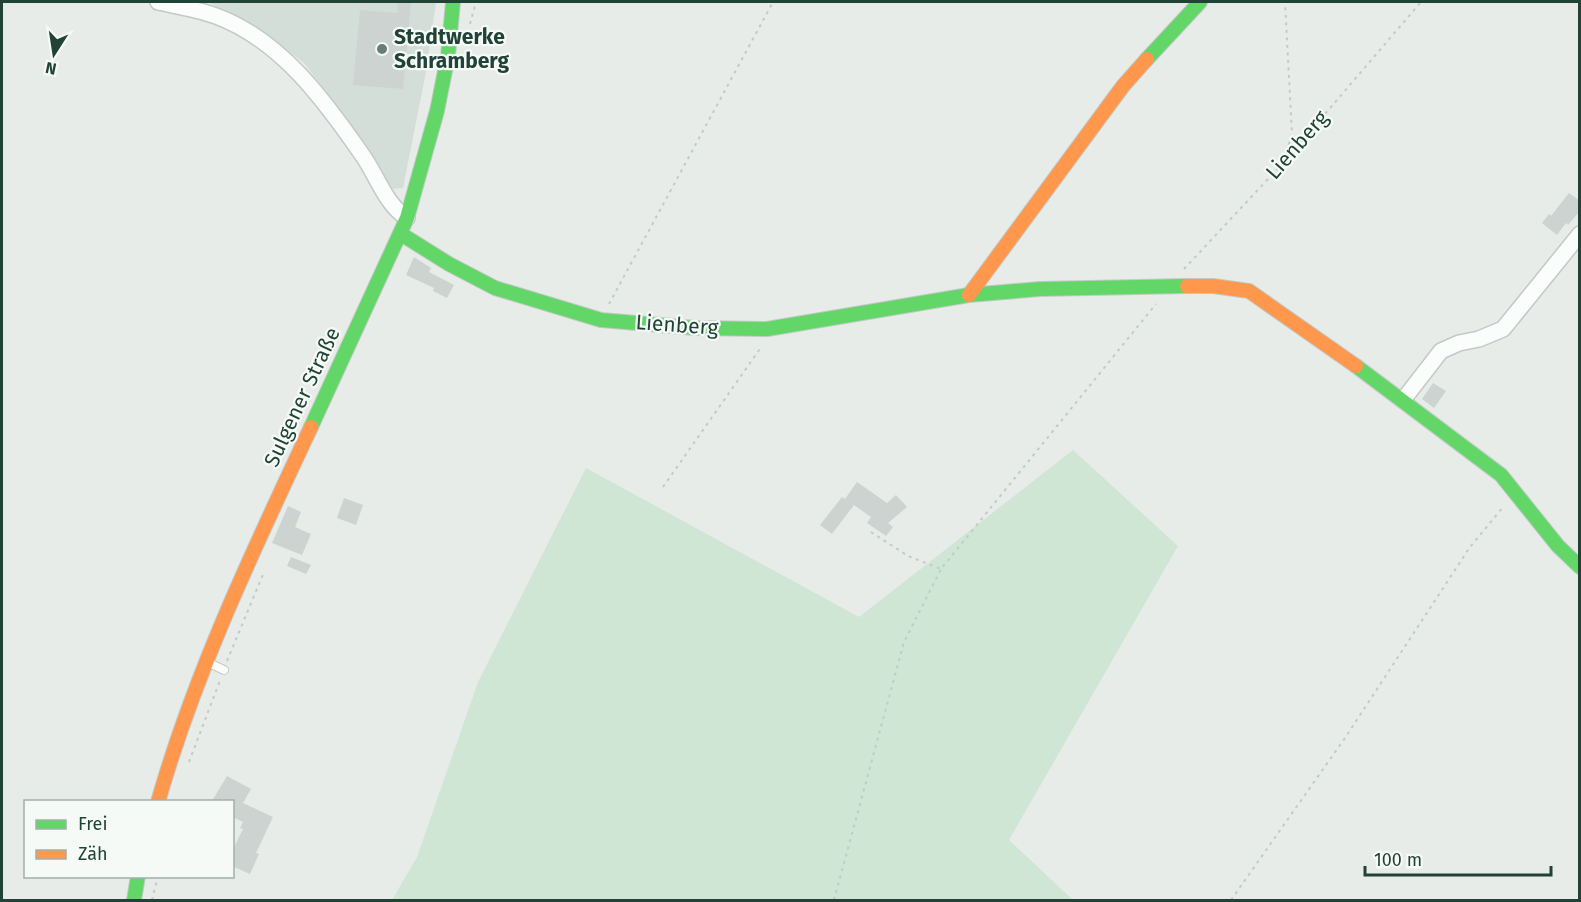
<svg xmlns="http://www.w3.org/2000/svg" width="1581" height="902" font-family="'Fira Sans',sans-serif">
<style>
.built{fill:#d4ded9}
.green{fill:#cfe6d4}
.building{fill:#cdd3d1}
.lines{fill:none;stroke-linecap:round;stroke-linejoin:round}
.lane-casing{stroke:#c4c9c6;stroke-width:10}
.street-casing{stroke:#c4c9c6;stroke-width:18}
.fast-casing{stroke:#c2cac6;stroke-width:16}
.slow-casing{stroke:#c2cac6;stroke-width:16}
.path{stroke:#c2cbc7;stroke-width:2;stroke-dasharray:3 4.5;stroke-linecap:butt}
.lane{stroke:#fbfcfc;stroke-width:8}
.street{stroke:#fbfcfc;stroke-width:15}
.fast{stroke:#63d668;stroke-width:14}
.slow{stroke:#ff974d;stroke-width:14}
.poi-dot{fill:#667e75;stroke:#f5faf7;stroke-width:2}
.labels{text-anchor:middle;dominant-baseline:central;stroke-width:4.5;stroke-linejoin:round;paint-order:stroke}
.poi-label{font-size:21px;font-weight:bold;fill:#214237;stroke:#f5faf7;text-anchor:start}
.street-label{font-size:21px;fill:#214237;stroke:#f5faf7}
</style>
<rect width="100%" height="100%" fill="#e7ece9"/>
<polygon class="built" points="208,2 436,2 426,72 403,188 389,189 348,120 304,63 263,31"/>
<polygon class="green" points="1073,450 1178,546 1009,840 1073,900 392,900 417,857 478,682 586,468 859,617"/>
<g class="building">
<polygon points="397,2 411,2 403,89 353,85 360,10 398,13"/>
<polygon points="1569,193 1580,201 1580,211 1568,225 1566,223 1557,235 1542,223 1549,214 1551,216"/>
<polygon points="414,257 431,268 429,272 454,285 447,298 433,291 434,288 406,275"/>
<polygon points="1433,383 1446,391 1434,408 1422,399"/>
<polygon points="857,482 887,503 896,495 907,507 888,523 893,527 886,536 867,523 871,517 854,505 832,534 820,525 842,497 845,499"/>
<polygon points="344,498 363,505 356,525 337,518"/>
<polygon points="288,506 301,512 295,527 311,534 302,555 272,543"/>
<polygon points="291,557 311,565 306,574 287,566"/>
<polygon points="227,776 251,789 243,803 273,817 256,853 259,854 250,874 232,866 232,851 243,829 240,828 243,822 235,818 232,822 232,801 212,801"/>
</g>
<g class="lines">
<defs>
<polyline id="lane" points="209,663 224,670"/>
<g id="street">
<path d="M158 2C177 6 197 9 216 16 281 40 325 101 363 156 377 176 386 205 407 218"/>
<polyline points="1403,400 1441,351 1459,343 1479,339 1503,329 1580,234"/>
</g>
<g id="fast">
<polyline points="1147,59 1200,2"/>
<polyline points="401,234 449,264 495,288 601,320 696,328 767,329 969,295 1040,289 1187,286"/>
<polyline points="1356,366 1501,475 1558,546 1580,567"/>
<polyline points="311,427 407,218 437,111 448,56 453,2"/>
<polyline points="134,900 138,876"/>
</g>
<g id="slow">
<polyline points="1187,286 1213,286 1249,291 1356,366"/>
<polyline points="969,295 1123,86 1147,59"/>
<path d="M158 802C195 672 254 549 311 427"/>
</g>
</defs>
<use href="#lane" class="lane-casing"/>
<use href="#street" class="street-casing"/>
<use href="#fast" class="fast-casing"/>
<use href="#slow" class="slow-casing"/>
<g class="path">
<polyline points="470,24 476,2"/>
<polyline points="1284,159 1292,134 1285,2"/>
<polyline points="1184,269 1283,163 1421,2"/>
<polyline points="609,304 773,2"/>
<polyline points="663,487 762,346"/>
<polyline points="871,532 908,556 941,569 1156,304"/>
<polyline points="227,661 264,572"/>
<polyline points="189,762 221,678"/>
<polyline points="152,900 158,876"/>
<polyline points="834,900 904,642 941,569"/>
<polyline points="1231,900 1345,738 1470,547 1504,506"/>
</g>
<use href="#lane" class="lane"/>
<use href="#street" class="street"/>
<use href="#fast" class="fast"/>
<use href="#slow" class="slow"/>
</g>
<circle class="poi-dot" cx="382" cy="49" r="6"/>
<g class="labels">
<g class="poi-label">
<text x="394" y="37">Stadtwerke<tspan x="394" dy="24">Schramberg</tspan></text>
</g>
<g class="street-label">
<text transform="translate(1297 145) rotate(-49)">Lienberg</text>
<text transform="translate(677 325) rotate(4)">Lienberg</text>
<text transform="translate(302 397) rotate(-65)">Sulgener Straße</text>
</g>
</g>
<rect width="1581" height="902" fill="none" stroke="#214237" stroke-width="6"/>
<rect x="24" y="800" width="210" height="78" fill="#f5faf7" stroke="#a0b0aa" stroke-width="1.5"/>
<rect x="36" y="820" width="30" height="9" fill="#63d668" stroke="#a0b0aa" stroke-width="1.5"/>
<text x="78" y="830" font-size="18" fill="#214237">Frei</text>
<rect x="36" y="850" width="30" height="9" fill="#ff974d" stroke="#a0b0aa" stroke-width="1.5"/>
<text x="78" y="860" font-size="18" fill="#214237">Zäh</text>
<g transform="translate(54 54) rotate(192)" stroke="#f5faf7" stroke-width="4.5" paint-order="stroke">
<path d="M0-4.5L10 22L0 15L-10 22Z" fill="#214237"/>
<text y="-9" font-size="16" font-weight="bold" text-anchor="middle" fill="#214237">N</text>
</g>
<path d="M1365 866v9h186v-9" fill="none" stroke="#214237" stroke-width="3"/>
<text x="1374" y="866" font-size="18" fill="#214237" stroke="#f5faf7" stroke-width="4.5" paint-order="stroke">100 m</text>
</svg>
